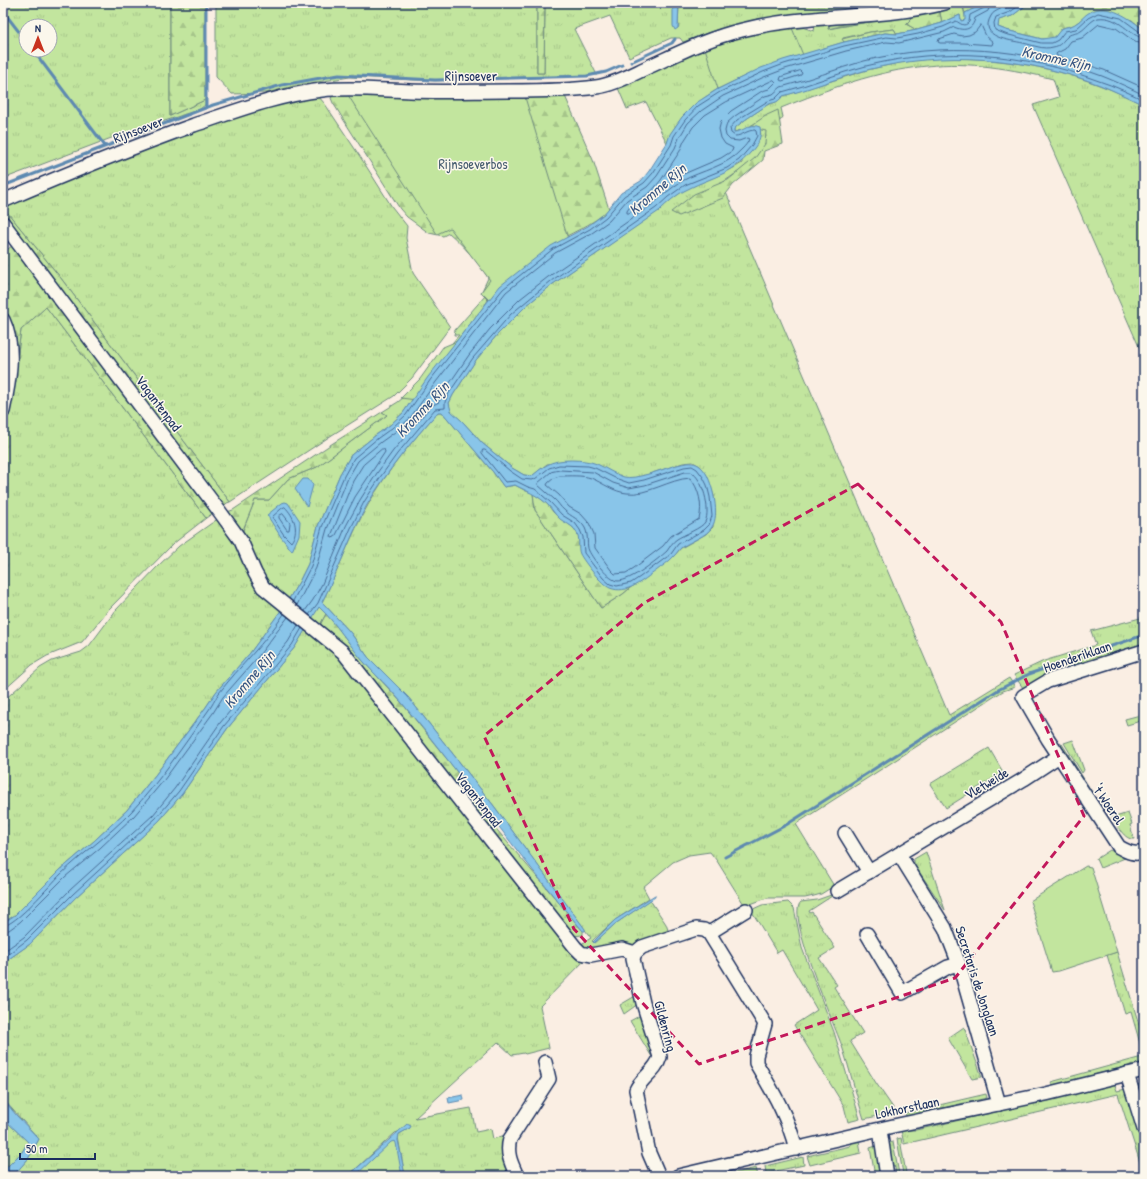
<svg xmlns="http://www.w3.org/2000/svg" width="1147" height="1179" font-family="'Patrick Hand',sans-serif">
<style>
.grass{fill:url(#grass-tufts);stroke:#6e8a7e;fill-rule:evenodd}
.forest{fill:url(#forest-firs);stroke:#6e8a7e}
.park{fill:#c2e59e;stroke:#6e8a7e}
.water{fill:#89c5e9;stroke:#5d89b1}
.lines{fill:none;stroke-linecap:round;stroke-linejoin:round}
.shore{stroke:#476b96;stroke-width:1}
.stream{stroke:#5d89b1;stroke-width:3}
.minor-casing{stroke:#1b2f5e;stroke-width:16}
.minor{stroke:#fbf7ec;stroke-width:13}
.marked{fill:none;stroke:#c2185b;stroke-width:3;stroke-dasharray:8 5;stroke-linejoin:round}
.labels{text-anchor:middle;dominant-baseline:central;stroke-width:3;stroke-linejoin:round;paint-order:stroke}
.street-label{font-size:14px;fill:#1b2f5e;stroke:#fbf7ec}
.park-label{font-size:14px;fill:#455c6e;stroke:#fbf7ec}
.water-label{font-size:15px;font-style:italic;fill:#365481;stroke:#fbf7ec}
</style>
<defs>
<pattern id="grass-tufts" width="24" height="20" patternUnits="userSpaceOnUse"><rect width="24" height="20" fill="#c2e59e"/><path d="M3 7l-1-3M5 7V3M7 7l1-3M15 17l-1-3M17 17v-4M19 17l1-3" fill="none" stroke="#a6c58a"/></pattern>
<pattern id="forest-firs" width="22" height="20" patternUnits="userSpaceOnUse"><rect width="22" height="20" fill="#c2e59e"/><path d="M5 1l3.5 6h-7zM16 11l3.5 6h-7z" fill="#a6c58a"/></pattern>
</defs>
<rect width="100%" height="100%" fill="#faeee3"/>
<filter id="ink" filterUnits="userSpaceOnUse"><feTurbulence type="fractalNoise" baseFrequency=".025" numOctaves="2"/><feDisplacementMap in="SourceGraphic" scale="8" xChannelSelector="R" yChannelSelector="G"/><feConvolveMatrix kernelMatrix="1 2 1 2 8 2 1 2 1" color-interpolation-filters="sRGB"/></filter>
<g filter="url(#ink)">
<g class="grass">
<path d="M3 3H170V116L205 100V105L200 109 171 119 114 137 3 179ZM26 26H50V50H26Z"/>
<polygon points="216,3 537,3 537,73 544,73 545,3 673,3 673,8 678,28 679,3 865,3 865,10 750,21 716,30 683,42 680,38 671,38 629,57 610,16 574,29 597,75 435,81 350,77 303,84 266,93 232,94 216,77"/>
<polygon points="954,3 962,3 966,20 961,21 960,15 942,23 939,8"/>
<path d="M917 13 906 24 917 30 897 34 894 29 870 32 843 38 844 42C830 46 817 51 803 55 756 69 685 93 667 143L646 102 627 109 618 88 704 45 790 23 814 31 816 21 832 20 828 29Z"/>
<path d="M931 58C988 57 1045 64 1099 85 1114 90 1129 98 1144 105V358L1033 105 1059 97 1053 79C1013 69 968 61 927 66 876 71 828 89 781 108L783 117 775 127 767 145 754 161 722 183 949 715 1009 678 1015 687 1003 691 796 824 834 886 821 894 814 896 805 898H767L745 906 717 861 710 852 689 855 673 862 643 887 649 898 615 920 592 941 594 943 615 924 650 900 666 924 669 933 631 946 594 952 578 946 591 938 494 806 408 697 368 657 350 632 322 602C339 570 350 536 368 505 387 471 412 441 438 412H442L493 472 504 487 515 485 526 491 533 493 535 510 601 608 623 594 630 588 643 580 674 556 681 548 706 534 713 527 714 496 706 474 700 466 693 462 683 463 643 476 629 479 616 475 596 464 574 461 547 464 532 476 524 475 512 468 482 443 462 421 450 411 449 403 453 395 476 360 497 335 527 305 553 284 658 211C667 203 677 194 688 188 706 180 725 174 742 163L741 130 734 132V129C743 120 756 113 767 105 775 101 775 105 783 96L867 70 898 63Z"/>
<polygon points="318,96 325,104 361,158 392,207 407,226 406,238 413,273 450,327 412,378 394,396 332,435 230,502 60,277 3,207 124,157 190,132 269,106"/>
<polygon points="485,296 488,300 485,305 428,377 403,413 390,425 376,435 351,455 340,474 318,526 308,564 299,582 290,597 288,604 275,594 241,535 255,500 269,500 288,479 317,467 387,415 382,412 398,402 409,393 459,335 454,335 455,330"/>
<polygon points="46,307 206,518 173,544 109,609 82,642 47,656 32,665 3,691 3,434 11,405 21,330"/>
<polygon points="219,518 282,609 250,653 216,692 206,707 156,774 127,810 94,841 59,871 15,915 3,923 3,701 40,668 52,661 81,652 89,646 116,610 158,566 179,546"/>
<polygon points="319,607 326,614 319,627 310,620"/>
<polygon points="1144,617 1144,647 1044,678 1023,688 1014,675 1044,661 1096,645 1091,631"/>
<polygon points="306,628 330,645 587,958 540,1006 549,1048 525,1054 524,1053 512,1055 498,1042 415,1118 471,1108 476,1132 491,1129 493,1139 505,1135 511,1176 405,1176 398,1137 399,1134 410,1128 395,1133 348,1176 13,1176 28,1159 39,1139 3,1099 3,963 30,944 76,897 159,821 182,794 227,729 295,647"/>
<polygon points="1144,714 1144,720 1127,725 1125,719"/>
<polygon points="1073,740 1084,770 1082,773 1064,743"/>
<polygon points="1062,744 1102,808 1099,810 1058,746"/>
<polygon points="989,748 1003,772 946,808 930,784"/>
<path d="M1128 813 1132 824 1130 825 1134 839C1124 840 1118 826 1112 818Z"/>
<polygon points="1110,850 1125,858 1100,868 1096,859"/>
<polygon points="926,852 945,910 914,864 914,859"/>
<path d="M831 895 832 896 809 911 810 913 812 912 835 948 819 958 837 985 834 987 863 1033 850 1041 876 1083 896 1112 864 1119C856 1095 850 1070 842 1046 835 1026 785 914 801 902L817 900Z"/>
<polygon points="788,902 794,908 802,948 834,1032 860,1119 848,1122 844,1106 794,1025 817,1010 782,950 777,953 751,910 762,905"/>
<polygon points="1117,952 1144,1041 1144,1054 1143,1054 1131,1012 1125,1014 1107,955"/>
<polygon points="637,995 638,1004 624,1014 620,1005"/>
<polygon points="641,1015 655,1054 652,1057 630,1021"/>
<polygon points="964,1027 982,1077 972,1079 948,1038"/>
<polygon points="1142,1057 1143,1062 1053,1086 1051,1082"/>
<polygon points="1114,1082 1117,1091 1126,1089 1144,1147 1144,1175 1118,1094 904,1144 901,1130 916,1130 1101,1088 1104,1084"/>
<polygon points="1143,1083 1144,1085 1144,1110 1137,1085"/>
<polygon points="986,1094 987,1098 906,1116 905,1113"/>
<polygon points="3,1118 28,1142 22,1152 3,1171"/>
<polygon points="901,1138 902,1143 901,1145 906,1173 903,1174 897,1139"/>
<polygon points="859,1140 861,1153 810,1165 807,1156 850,1146 853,1141"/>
<polygon points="893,1142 899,1174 896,1175 895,1167 890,1163 887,1143"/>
<polygon points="876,1146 881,1176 875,1176 870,1148"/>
<polygon points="803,1157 804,1165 766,1173 765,1166"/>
<polygon points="756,1168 758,1176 722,1176"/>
</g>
<g class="forest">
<polygon points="170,3 205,3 205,100 170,116"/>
<polygon points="537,3 545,3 544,73 537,73"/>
<polygon points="962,3 985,3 965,13"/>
<polygon points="1029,3 1144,3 1144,30 1132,20 1092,11 1074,25 1062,28 1055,37 1052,39 1042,39 1006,30 998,27 998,20 1012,16"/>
<polygon points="939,8 942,23 917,30 906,24 917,13"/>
<polygon points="891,19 836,27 828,29 832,20"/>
<polygon points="894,29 897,34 885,33 844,42 842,39 870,32"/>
<path d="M335 93 525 98 565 96 593 160 609 209C592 226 569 233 550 246 528 261 505 280 488 300L481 293 488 278C480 264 462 244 449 233L443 236 429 233 407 217 400 209 333 103 331 98Z"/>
<polygon points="778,110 783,144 764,151 763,160 733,185 723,198 679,216 671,212 694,194 728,180 755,158 765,144 766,131 749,127 767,115"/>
<polygon points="3,207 60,277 230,502 227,503 224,506 220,503 3,217"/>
<polygon points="13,245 213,513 206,518 46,307 21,330 15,372 6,315 3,311 3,253"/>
<polygon points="382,412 387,415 317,467 288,479 269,500 255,500 241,535 224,513 233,510 330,445"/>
<path d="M533 493C538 497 543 500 548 505 550 507 551 510 553 512 560 520 572 524 577 533 583 542 576 549 584 559L625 589 630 588 623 594 601 608 535 510Z"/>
<polygon points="326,614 335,624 362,660 401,702 467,784 486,817 583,931 583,935 573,936 319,627"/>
</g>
<g class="park">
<path d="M790 23 803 55C773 63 746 75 718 89L704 45Z"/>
<polygon points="346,92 524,94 568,239 491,302 481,292 490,280 450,228 437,234"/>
<polygon points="462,339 416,400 401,398 420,379 443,347"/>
<polygon points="1086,866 1091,867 1117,952 1059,971 1052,972 1030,901"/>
<polygon points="395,1139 398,1143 403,1176 351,1176 390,1141"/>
</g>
<g class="water">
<polygon points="673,3 679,3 678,28 675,30 673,26"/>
<path d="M985 3H1029L1012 16 999 20 998 27 1006 30 1042 39 1055 37C1065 23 1064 30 1075 24 1081 21 1084 15 1090 12 1108 2 1131 19 1144 30V105C1129 98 1115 91 1100 85 1026 57 944 50 867 70 839 77 811 89 783 96 775 105 775 101 767 105 756 113 743 120 734 129V132C744 132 749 122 760 127 762 137 758 144 751 152 731 175 714 176 688 189 677 194 667 203 659 211L553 284 527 305 497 335 476 360 453 395 449 403 451 411 462 421 482 443 512 468 524 475 532 476C537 472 541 468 547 465 557 458 585 459 597 464 606 468 614 474 624 477 635 480 661 470 673 466 689 462 698 459 707 475 713 487 720 515 712 527 707 536 691 541 682 547 679 549 677 553 674 556 669 562 662 566 656 571 643 580 627 595 610 588 602 585 584 562 580 554 577 547 581 539 576 531 572 525 565 523 560 519 555 515 552 509 548 505 538 495 526 491 515 485L504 487 493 472 442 412H438C412 441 387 471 367 505 350 536 339 570 322 602L350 632 368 657 408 697 494 806 585 929V931H583C519 858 464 777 402 703 390 688 375 675 363 661 348 643 336 623 319 607L295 647 227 729 182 794 159 821 76 897 30 944 3 963V923L15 915 59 871 94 841 127 810 156 774 206 707 216 692 250 653 282 609 288 604 290 597 299 582 308 564 318 526 340 474 351 455 376 435 390 425 403 413 428 377 500 286 551 246 588 226 604 214 621 193 641 181 649 171 667 143 670 134 682 117 696 103 718 89 761 68 783 60 844 42 885 33 897 34 917 30 942 23 960 15 961 21 965 20V13Z"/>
<polygon points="303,479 308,479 313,485 307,507 295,489"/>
<polygon points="285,502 288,503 300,521 299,535 292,551 281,537 267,515 282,503"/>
<polygon points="655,895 655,897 615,924 594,943 593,942 615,920"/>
<polygon points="463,1095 464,1100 449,1103 448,1098"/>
<polygon points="3,1099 17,1116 39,1139 28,1159 13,1176 3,1176 3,1171 22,1152 28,1142 3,1118"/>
<polygon points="407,1124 411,1126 410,1128 399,1134 398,1140 405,1176 402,1176 396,1143 395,1141 391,1142 355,1176 348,1176"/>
</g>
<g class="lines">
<g class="shore">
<path d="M1014 3C1008 8 994 9 991 16 978 38 1010 40 1023 43 1033 45 1043 50 1053 47 1061 46 1062 41 1067 37 1070 33 1077 34 1081 31 1086 28 1091 20 1098 18 1119 15 1130 37 1144 38"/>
<polyline points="1023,3 1010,12 996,17 994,23 995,30 1005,34 1041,43 1052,43 1058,40 1065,31 1076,29 1088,18 1098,13 1121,18 1140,32 1144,33"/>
<polygon points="981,25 986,36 993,42 992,45 964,43 940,43 938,42 939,39 954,34 962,36 969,35 975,32"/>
<polyline points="1144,44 1135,42 1116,28 1099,24 1082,38 1071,41 1065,49 1057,53 1056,54 1057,56 1104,70 1144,88"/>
<polygon points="800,71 802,73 801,75 782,81 780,80 781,77"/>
<polygon points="774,80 776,82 769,89 762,91 731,111 721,121 719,129 721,138 725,144 733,148 732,151 721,158 679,176 661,188 649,200 629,213 627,213 627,211 631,205 651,192 661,180 680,151 684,141 693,127 705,115 726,102"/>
<polygon points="382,449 384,449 385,452 355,497 335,537 332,538 331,536 353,481 363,465"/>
<polygon points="483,450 485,450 510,471 522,479 532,480 535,479 549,468 559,465 588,466 595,468 615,478 629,483 644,480 684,467 692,466 697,469 703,477 707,485 710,497 712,516 709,525 704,530 678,544 671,554 640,577 631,583 617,586 610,584 603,578 584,553 583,537 580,530 575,523 562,515 550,502 535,489 528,487 516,481 505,482 482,453"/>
<path d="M560 470 593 472 613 483 629 488 645 485 685 472H691C703 478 711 510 705 522 702 528 683 535 677 539 672 542 670 547 667 551 657 560 631 581 618 581 609 581 593 559 589 551 586 545 589 536 585 528 580 519 571 517 564 510 560 507 558 502 554 499 549 494 543 490 538 485V483L551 472Z"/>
<path d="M560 476C570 476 582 475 591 478 603 483 614 492 627 493 646 496 670 479 690 478 699 488 703 506 699 519L671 536 663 546 634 568 626 573 615 574 611 570 595 548 594 534 589 523 581 514 569 507 559 495 547 485 548 483 554 478Z"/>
<path d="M285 507C294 516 300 530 291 542L284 535 272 517 281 509Z"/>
<polygon points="283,514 290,523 289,530 287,530 279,518 279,516"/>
<path d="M293 601 311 566 322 527 344 476 354 458 378 438 392 428 406 415 431 379 503 289 553 249 590 229 606 217 624 196 644 183 653 173 671 145 674 136 685 120 698 106 720 92 763 72 784 64 844 46 886 37 897 38 918 34 943 27 956 21C960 23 964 28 969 22L970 15 984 8 986 3"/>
<path d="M297 605 316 568 327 529 348 478 358 461 381 442 395 432 410 418 436 382 506 292 555 253 592 233 609 221 627 200 647 187 657 176 675 148 679 138 688 123 701 111 723 96 764 77 785 69 846 51 886 42 899 43 944 32 954 27C965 32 973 29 975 18L988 11 991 3"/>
<path d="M305 611 313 600 322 584 346 526 360 500 377 473 393 451 431 406 439 402 445 390 469 355 490 329 520 299 548 277 653 204C662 196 671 188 682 181 702 170 726 167 742 149 745 146 748 143 749 139L747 138 739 141 730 140 726 136 725 131 727 123 735 116 765 96 773 94 781 87C809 80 836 69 864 61 943 41 1027 48 1102 76 1117 82 1130 88 1144 95"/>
<path d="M309 615 318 603 351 528 364 502 381 476 397 454 435 409 445 408V402L449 393 473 358 511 314 551 281 656 208 668 197 685 185 727 168 739 160 752 145 757 136 756 131 755 130C747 130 742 136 735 136L731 133 730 128 737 120 768 101 775 99 782 92C810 85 838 73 866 66 945 46 1023 53 1099 81 1115 86 1129 93 1144 100"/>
<path d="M3 926C16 925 50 885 61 874 83 853 109 835 131 812 159 782 184 745 208 711 212 706 215 699 219 693 240 666 265 643 284 614"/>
<polyline points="3,931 9,930 20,922 65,877 100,848 134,816 164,780 213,713 223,697 257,658 288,617"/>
<polyline points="3,952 24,937 70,890 153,815 175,788 220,723 288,642 298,625"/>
<polyline points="3,958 27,940 73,894 156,818 179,791 224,726 292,645 302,628"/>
</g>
<g class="stream">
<polyline points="206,3 206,107"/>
<polyline points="3,11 26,41"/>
<polyline points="33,50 105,146"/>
<polyline points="631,62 672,43 675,39"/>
<polyline points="3,186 213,105 282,85 315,79 339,75 435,80 587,76 606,72 622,65"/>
<polyline points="725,857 786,825 998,690 1029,674 1144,635"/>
</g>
<defs>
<g id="minor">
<path d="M3 201C66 174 130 148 194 125 236 111 278 95 322 90 351 87 381 90 410 91 443 92 475 91 508 91 537 91 567 91 596 87 613 85 631 75 646 68 677 54 708 38 742 30 809 13 879 20 945 3"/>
<polyline points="3,223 220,512 241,541 255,573 263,587 343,652 575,947 581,953 591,955 622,949 635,953"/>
<path d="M3 320C16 347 9 383 3 411"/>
<path d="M1144 651 1048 681 1023 696 1048 739 1119 847C1128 852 1133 855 1144 852"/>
<polyline points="845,833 869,872"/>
<polyline points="899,854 945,928 959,964 999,1104"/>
<polyline points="837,891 1024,779 1059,756"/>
<polyline points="709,933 746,910"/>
<polyline points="867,934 902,993 948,967 959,964"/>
<polyline points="1127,1074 1144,1129"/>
<polyline points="880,1130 887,1176"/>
<path d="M517 1176C511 1163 506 1153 510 1139L549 1079 545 1062"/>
<path d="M659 1176 649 1153 636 1090C642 1077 656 1071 660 1057L643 1003 633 959 635 953 642 947 696 929 704 930 709 933 765 1024 756 1056V1063C773 1092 788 1117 796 1149"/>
<polyline points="678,1176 893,1126 1046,1094 1144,1070"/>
</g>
</defs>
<use href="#minor" class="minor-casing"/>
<use href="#minor" class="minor"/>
</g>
</g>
<path class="marked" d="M858 484 1001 622 1084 816 955 978 699 1064 574 929 484 736 644 603Z"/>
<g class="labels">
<g class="street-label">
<text x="471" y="75">Rijnsoever</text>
<text transform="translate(138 129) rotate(-21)">Rijnsoever</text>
<text transform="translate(159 403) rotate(53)">Vagantenpad</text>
<text transform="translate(1077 656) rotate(-19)">Hoenderiklaan</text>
<text transform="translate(986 783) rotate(-31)">Vletweide</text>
<text transform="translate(479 799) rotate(52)">Vagantenpad</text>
<text transform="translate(1109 804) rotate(56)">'t Woerel</text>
<text transform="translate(978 981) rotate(72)">Secretaris de Jonglaan</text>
<text transform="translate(666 1026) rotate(75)">Gildenring</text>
<text transform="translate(907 1107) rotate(-12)">Lokhorstlaan</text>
</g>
<g class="park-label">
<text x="473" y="163">Rijnsoeverbos</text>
</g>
<g class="water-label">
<text transform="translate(1056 58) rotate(12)">Kromme Rijn</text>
<text transform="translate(657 189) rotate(-41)">Kromme Rijn</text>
<text transform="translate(422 409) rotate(-47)">Kromme Rijn</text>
<text transform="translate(249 679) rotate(-50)">Kromme Rijn</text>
</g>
</g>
<rect width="1147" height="1179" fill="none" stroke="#fbf7ec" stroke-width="16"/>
<rect x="8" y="8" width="1131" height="1163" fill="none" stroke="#1b2f5e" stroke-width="1.5" filter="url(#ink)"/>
<g transform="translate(38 38)"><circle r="19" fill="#fbf7ec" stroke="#a1a7b3"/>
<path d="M0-3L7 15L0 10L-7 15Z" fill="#c8321e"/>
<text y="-6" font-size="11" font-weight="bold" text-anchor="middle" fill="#1b2f5e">N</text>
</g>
<path d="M20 1153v6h75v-6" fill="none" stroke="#1b2f5e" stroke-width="2"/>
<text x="26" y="1153" font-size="12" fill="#1b2f5e" stroke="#fbf7ec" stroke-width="3" paint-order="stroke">50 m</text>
</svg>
